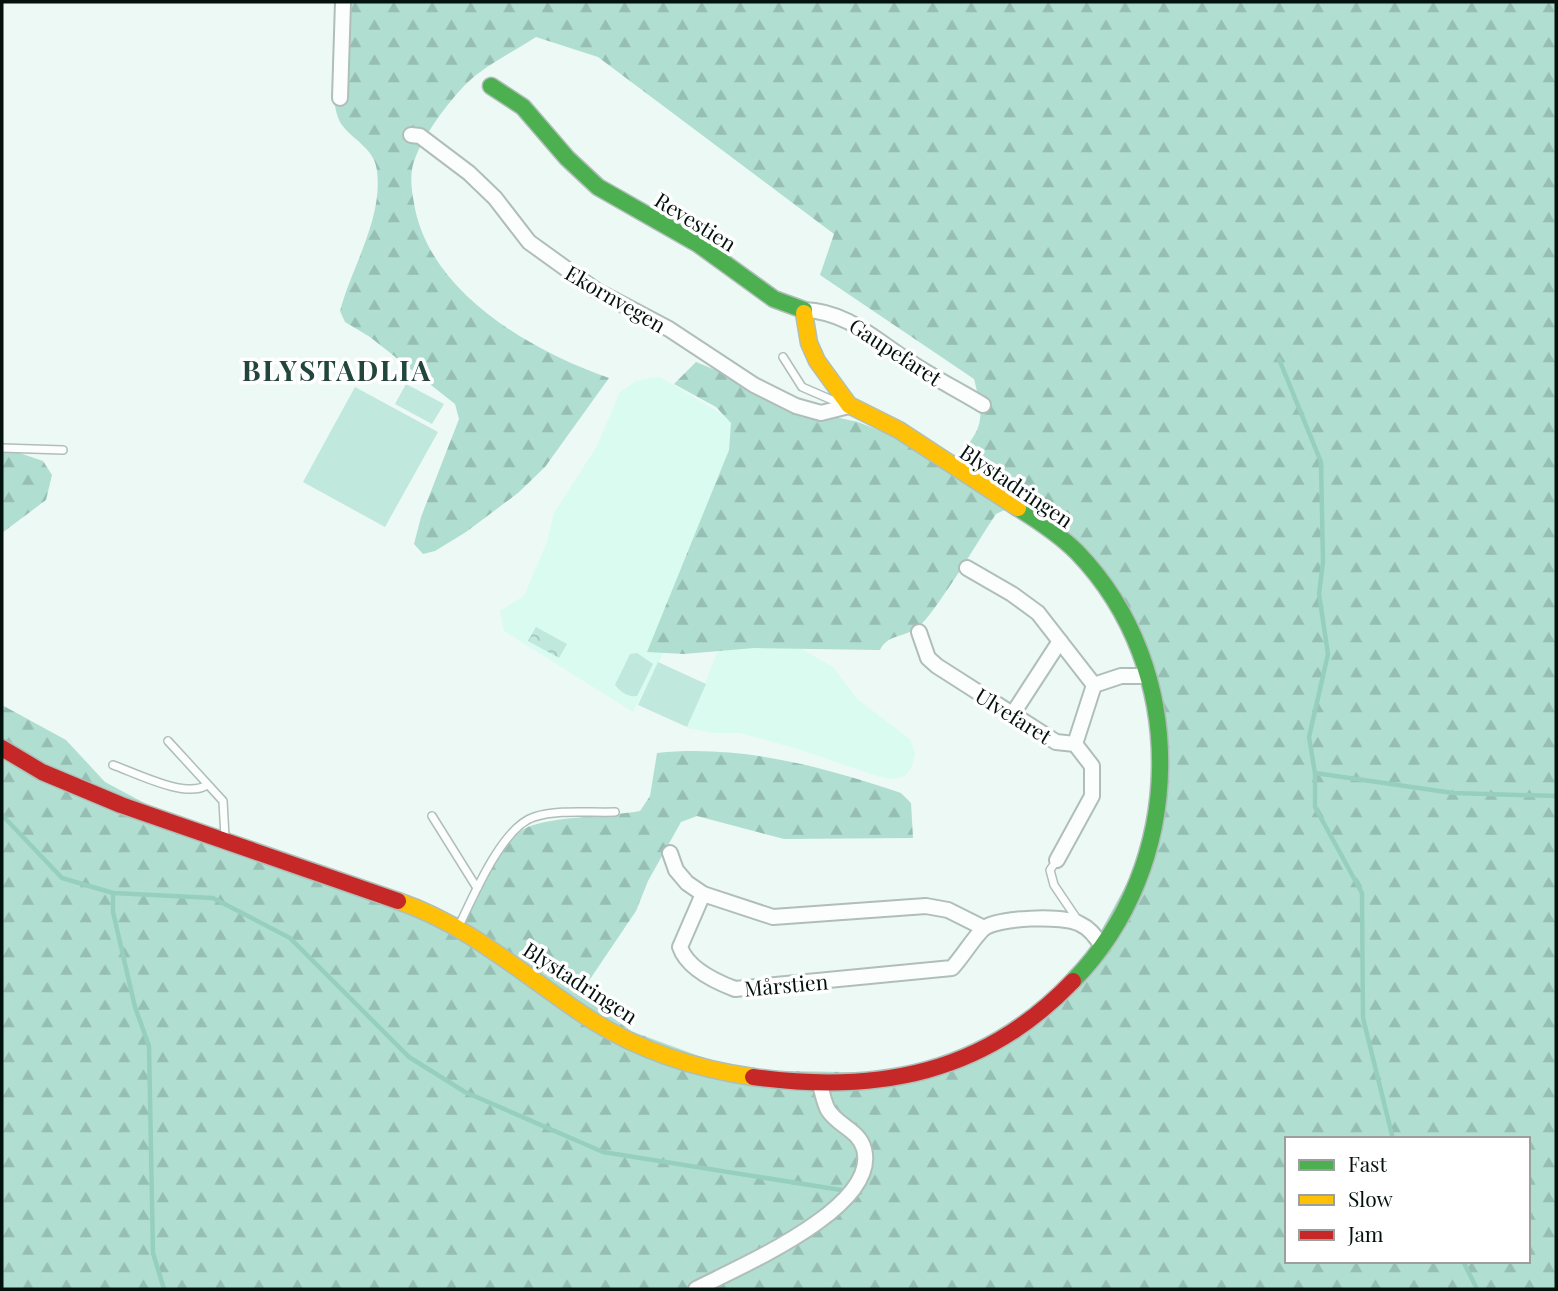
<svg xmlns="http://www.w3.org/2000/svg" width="1558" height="1291" font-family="'Playfair Display',serif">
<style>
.built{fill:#dafbf0}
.grass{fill:#c0e8dc}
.forest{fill:url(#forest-firs);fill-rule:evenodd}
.park{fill:url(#park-crowns)}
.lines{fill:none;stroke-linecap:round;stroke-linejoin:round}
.stream{stroke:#96cfbe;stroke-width:4.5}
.lane-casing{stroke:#b0beb9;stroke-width:10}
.street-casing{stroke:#b0beb9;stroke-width:18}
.fast-casing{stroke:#b0beb9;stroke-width:19}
.slow-casing{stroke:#b0beb9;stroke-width:19}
.jam-casing{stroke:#b0beb9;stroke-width:19}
.lane{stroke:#fcfefe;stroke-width:7}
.street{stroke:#fcfefe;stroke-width:14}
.fast{stroke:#4caf50;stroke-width:16}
.slow{stroke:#ffc107;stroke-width:16}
.jam{stroke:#c62828;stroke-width:16}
.labels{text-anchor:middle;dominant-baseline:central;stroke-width:7;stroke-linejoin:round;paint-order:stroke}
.street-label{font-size:21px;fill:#04120e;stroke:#fff}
.district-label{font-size:28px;font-weight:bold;letter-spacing:2px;fill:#22463c;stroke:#fff}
</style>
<defs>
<pattern id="forest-firs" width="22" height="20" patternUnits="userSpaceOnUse" patternTransform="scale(1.75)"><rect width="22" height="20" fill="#b0dfd1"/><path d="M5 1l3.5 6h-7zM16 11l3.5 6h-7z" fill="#96beb2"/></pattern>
<pattern id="park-crowns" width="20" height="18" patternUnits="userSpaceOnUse" patternTransform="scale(1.75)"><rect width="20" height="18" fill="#c0e8dc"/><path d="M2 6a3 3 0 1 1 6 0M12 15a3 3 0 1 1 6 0" fill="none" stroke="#a3c6bc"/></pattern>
</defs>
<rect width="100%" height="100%" fill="#edf9f5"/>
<g class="built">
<polygon points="660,377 757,435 663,654 633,712 504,631 500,611 524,596 547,542 554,513 597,446 620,392 636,381"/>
<polygon points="728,626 791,643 833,667 857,699 910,739 915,753 912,767 905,776 893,779 877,776 798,749 740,733 715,733 687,728"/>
</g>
<g class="grass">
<polygon points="406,384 444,404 432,424 395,404"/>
<polygon points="355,387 438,432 385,527 303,482"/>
<path d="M637 653 653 664 637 696C627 697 621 692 615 685L630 654Z"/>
<polygon points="658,662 706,684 687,727 638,705"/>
</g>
<g class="forest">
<path d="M336 2H1556V1289H2V705L66 740 105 782 178 821 446 923C488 907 486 846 528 827 550 817 612 816 640 811L650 796 657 753C740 744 824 767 901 793L911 803 913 838 784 839 697 816 681 822 648 881 636 911 580 994 631 1031 737 1070 901 1073 976 1047 1077 975 1132 874 1154 795 1155 760 1147 694 1106 578 1013 506 996 514C981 536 933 618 916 629 903 637 887 635 880 650L754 648 684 654 647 652 729 450 731 423 716 407 674 384 696 362 826 415 858 422 936 453 958 455C986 427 983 415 974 379L820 275 834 234 598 57 536 37C513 52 484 66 465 85 447 104 426 132 416 156 409 171 411 187 414 203 428 292 531 351 609 378L545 467 518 493 466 532 435 551 423 554 414 544 421 517 459 419 455 404 370 337 345 322 340 311C352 266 383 219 377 171 375 149 353 140 342 125 326 103 335 29 336 2ZM1287 1139H1528V1261H1287Z"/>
<polygon points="2,447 43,461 52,475 46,500 2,533"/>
</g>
<polygon class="park" points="536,627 567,644 559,658 528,641"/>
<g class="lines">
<g class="stream">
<polyline points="1279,359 1321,462 1323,562 1319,594 1328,654 1309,737 1315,773 1315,807 1362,893 1363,1018 1393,1139"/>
<polyline points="1315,773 1453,793 1556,796"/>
<polyline points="2,815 62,878 113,893 113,912 135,1007 149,1046 153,1253 164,1289"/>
<polyline points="113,893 213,898 290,938 409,1057 465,1092 603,1152 860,1193"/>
<polyline points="1463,1261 1477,1289"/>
</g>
<defs>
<g id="lane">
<polyline points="783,357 802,387 839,403"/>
<polyline points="2,448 63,450"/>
<polyline points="168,741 223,801 225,837"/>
<path d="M113 765C136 773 186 799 207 785"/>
<polyline points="432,816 477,888"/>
<polyline points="1057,860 1050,870 1054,885 1079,922"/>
<path d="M459 926C473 897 502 827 534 817 558 809 590 813 615 812"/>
</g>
<g id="street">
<polyline points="340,98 343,2"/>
<polyline points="411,135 420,136 469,173 495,198 529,242 597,291 669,329 754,385 796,406 821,413 849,406"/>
<path d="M804 310C848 311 877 342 913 364 936 379 960 391 983 405"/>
<polyline points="919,632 928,658 937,666 1056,742 1075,744 1094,685 1038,613 1012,594 967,568"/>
<polyline points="1094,685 1121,676 1146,676"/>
<polyline points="1012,715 1060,641"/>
<polyline points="670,853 676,870 687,883 703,894 773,917 926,906 948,910 984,928"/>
<polyline points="1057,860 1092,796 1092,766 1075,744"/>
<path d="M703 894 680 947C687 968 714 981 735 989L952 968C963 956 972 940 983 929 997 917 1064 915 1080 924 1091 929 1096 938 1103 947"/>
<path d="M696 1289C738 1267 880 1208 864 1149 859 1130 838 1126 828 1110 824 1103 822 1092 820 1084"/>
</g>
<g id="fast">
<polyline points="491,86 523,107 567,158 598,187 698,244 774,299 804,310 804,313"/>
<path d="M1018 508C1039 521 1060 535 1077 552 1191 670 1186 866 1073 981"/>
</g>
<g id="slow">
<polyline points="804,313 809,343 817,361 849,405 899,430 1018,508"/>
<path d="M398 901C472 926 529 980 593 1021 641 1051 698 1069 753 1077"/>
</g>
<g id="jam">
<polyline points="2,748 42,772 121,805 398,901"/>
<path d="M753 1077C878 1094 984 1074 1073 981"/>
</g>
</defs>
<use href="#lane" class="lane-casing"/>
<use href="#street" class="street-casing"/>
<use href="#fast" class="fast-casing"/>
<use href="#slow" class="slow-casing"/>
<use href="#jam" class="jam-casing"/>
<use href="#lane" class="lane"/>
<use href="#street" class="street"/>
<use href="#fast" class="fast"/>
<use href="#slow" class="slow"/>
<use href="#jam" class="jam"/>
</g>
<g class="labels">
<g class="street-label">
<text transform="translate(696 221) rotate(32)">Revestien</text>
<text transform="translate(616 298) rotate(30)">Ekornvegen</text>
<text transform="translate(896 351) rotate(33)">Gaupefaret</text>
<text transform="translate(1017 485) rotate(34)">Blystadringen</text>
<text transform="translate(1014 715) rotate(32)">Ulvefaret</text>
<text transform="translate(581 982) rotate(33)">Blystadringen</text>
<text transform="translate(786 984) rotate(-5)">Mårstien</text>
</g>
<g class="district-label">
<text x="337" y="369">BLYSTADLIA</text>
</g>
</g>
<rect width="1558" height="1291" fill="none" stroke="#04120e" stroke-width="7"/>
<rect x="1285" y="1137" width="245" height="126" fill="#ffffff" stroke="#9ba09f" stroke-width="2"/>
<rect x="1299" y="1160" width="35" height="10" fill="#4caf50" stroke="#9ba09f" stroke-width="2"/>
<text x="1348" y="1172" font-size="21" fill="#04120e">Fast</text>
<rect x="1299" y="1195" width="35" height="10" fill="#ffc107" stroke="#9ba09f" stroke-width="2"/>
<text x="1348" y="1207" font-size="21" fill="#04120e">Slow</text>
<rect x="1299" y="1230" width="35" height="10" fill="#c62828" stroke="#9ba09f" stroke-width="2"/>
<text x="1348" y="1242" font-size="21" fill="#04120e">Jam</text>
</svg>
